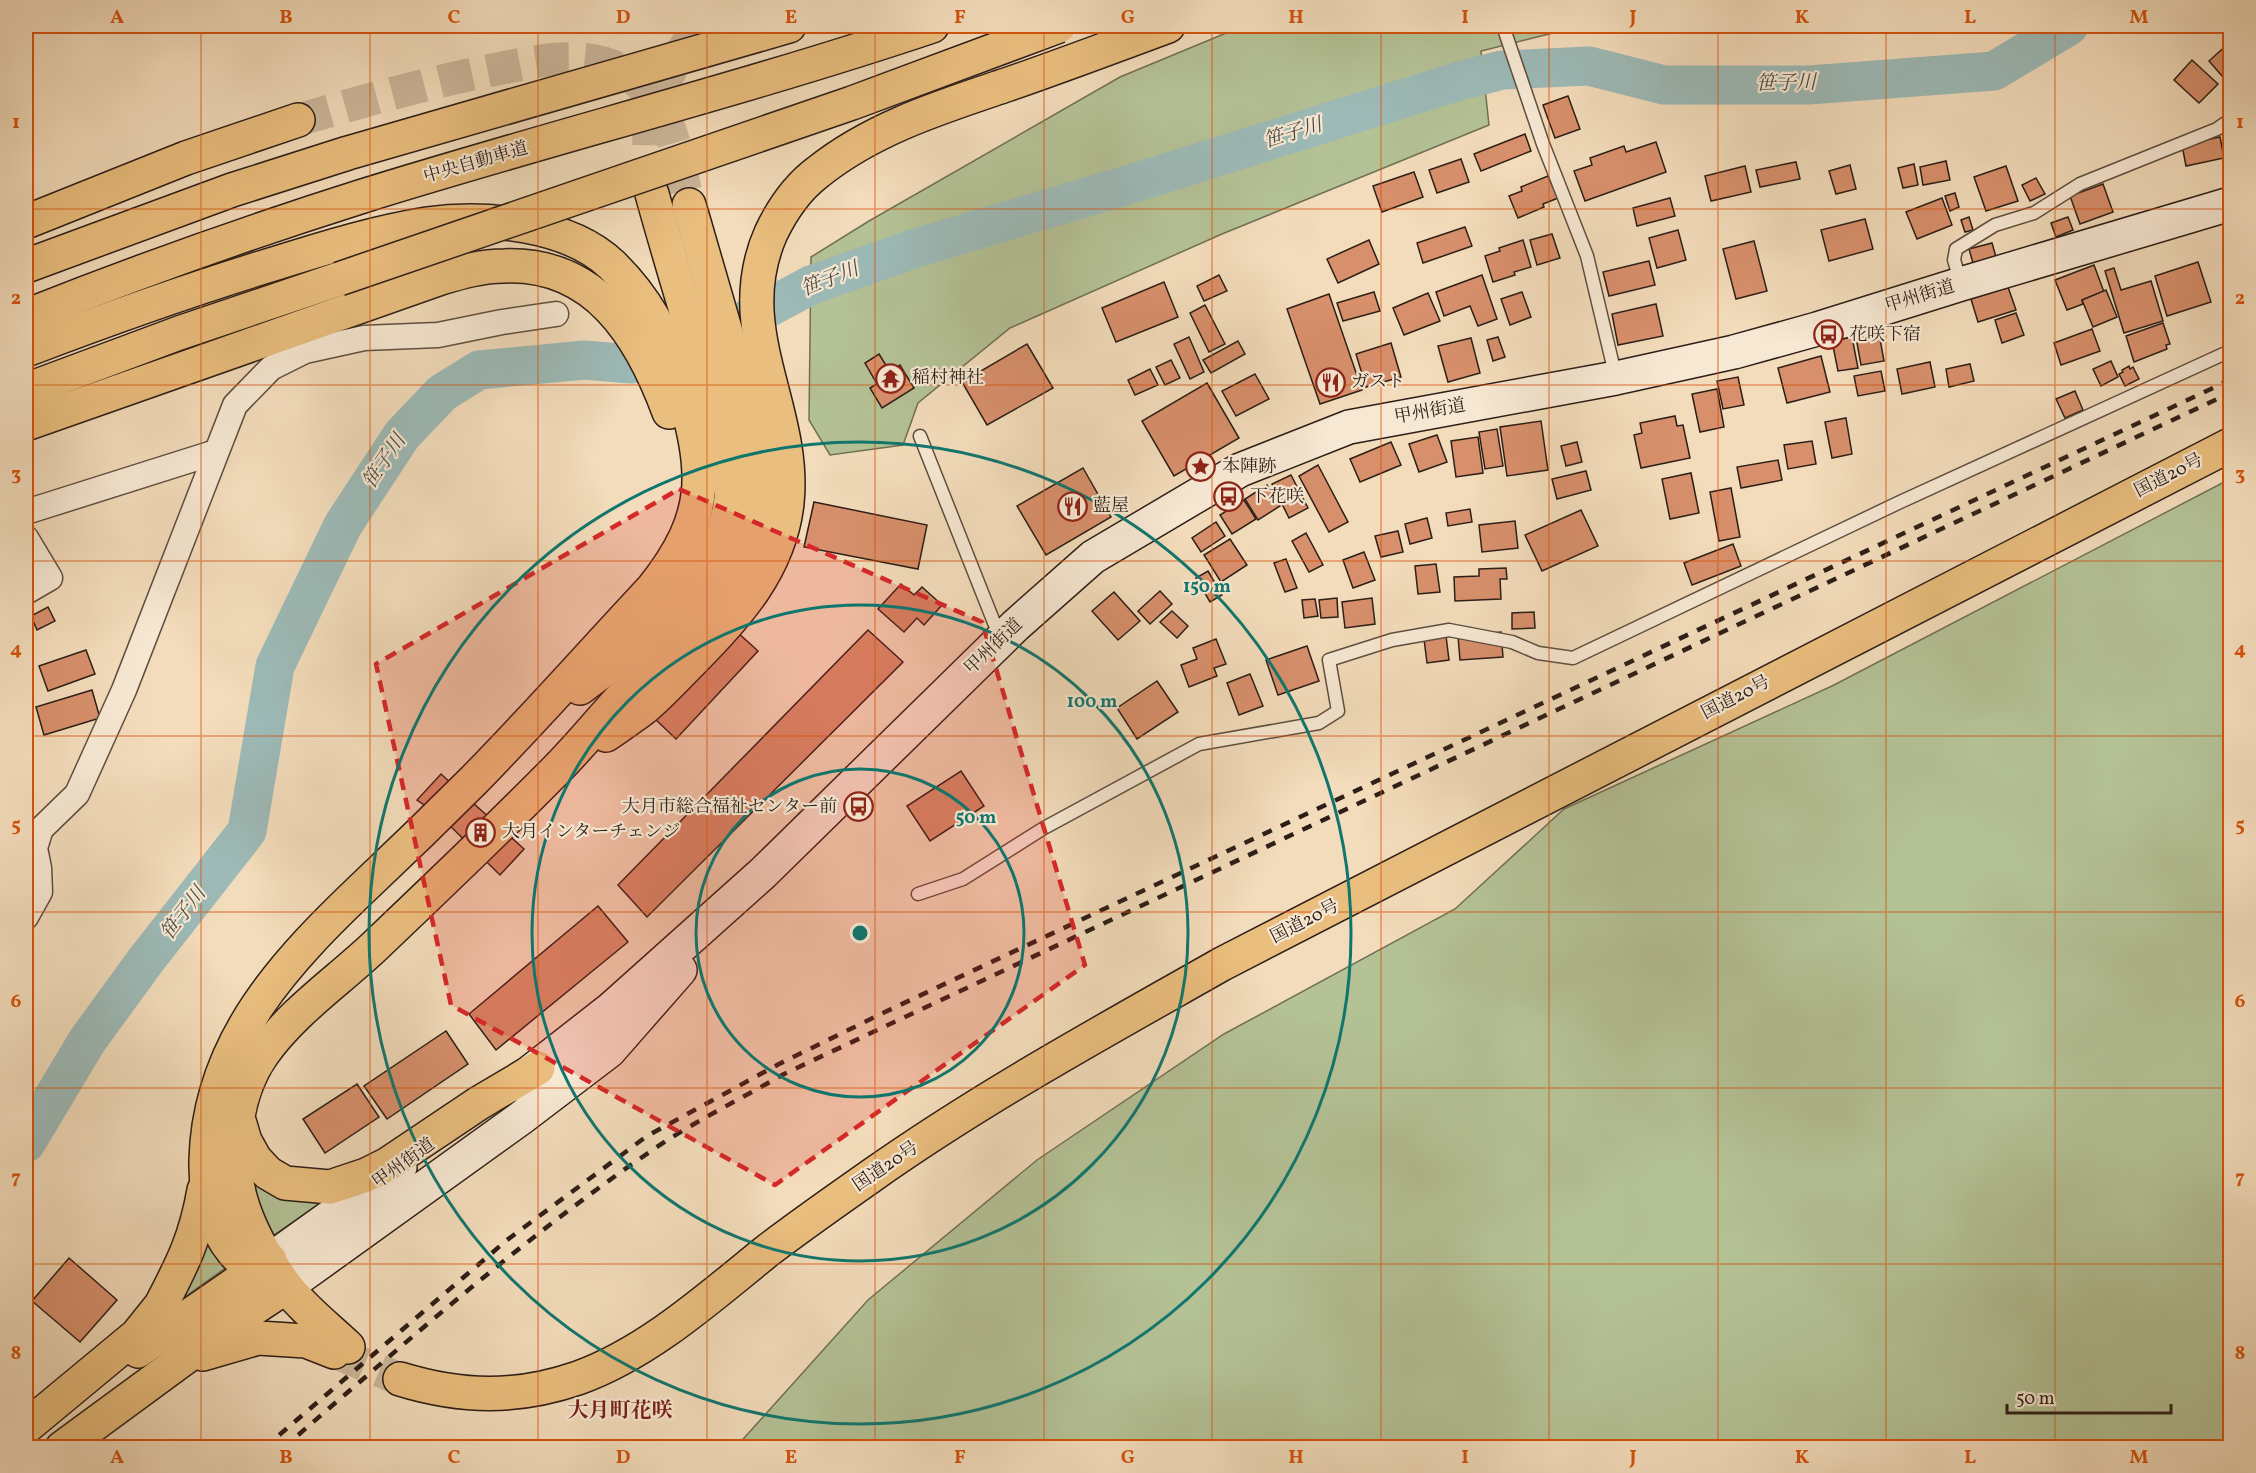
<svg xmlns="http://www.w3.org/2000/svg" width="2256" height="1473" font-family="Vollkorn,'Noto Serif JP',serif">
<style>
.green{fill:#b4c296;stroke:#707056;stroke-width:1.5}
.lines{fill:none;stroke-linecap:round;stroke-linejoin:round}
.river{stroke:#9dbab7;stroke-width:39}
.building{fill:#d8906c;stroke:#2c1e17;stroke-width:1.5}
.highway-tunnel{stroke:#cbb69a;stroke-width:33;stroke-dasharray:33 16;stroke-linecap:butt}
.lane-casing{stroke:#5e4e40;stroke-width:15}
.street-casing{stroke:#5e4e40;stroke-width:27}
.secondary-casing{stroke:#2c1e17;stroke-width:36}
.highway-casing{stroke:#2c1e17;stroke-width:36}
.lane{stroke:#f7e8d3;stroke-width:12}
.street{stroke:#f7e8d3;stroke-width:24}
.secondary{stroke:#f7e8d3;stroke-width:33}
.highway{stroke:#eabe7e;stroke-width:33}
.rail{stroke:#2c1e17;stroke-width:4.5;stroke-dasharray:10 10;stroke-linecap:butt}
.highway-bridge-casing{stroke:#2c1e17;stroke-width:36;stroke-linecap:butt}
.highway-bridge{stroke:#eabe7e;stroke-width:33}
.marked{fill:#d62828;fill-opacity:0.2;stroke:#d62828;stroke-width:4.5;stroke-dasharray:12 8;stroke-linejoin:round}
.grid{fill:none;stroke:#d5530d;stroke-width:1.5;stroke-opacity:0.55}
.ring{fill:none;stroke:#0f766e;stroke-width:3}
.labels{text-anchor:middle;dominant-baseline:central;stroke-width:4.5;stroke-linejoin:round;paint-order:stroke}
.street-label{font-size:18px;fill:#2c1e17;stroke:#f7e8d3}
.poi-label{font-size:18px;fill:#2c1e17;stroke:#f7e8d3;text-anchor:start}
.water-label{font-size:20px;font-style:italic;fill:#4e4d47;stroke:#f7e8d3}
.quarter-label{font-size:21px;font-weight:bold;fill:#7a1f14;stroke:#f7e8d3}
.centre{fill:#0f766e;stroke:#f7e8d3;stroke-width:3}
.ring-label{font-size:18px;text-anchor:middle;font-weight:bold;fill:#0f766e;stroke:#f7e8d3;stroke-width:4.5;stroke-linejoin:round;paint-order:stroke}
.neatline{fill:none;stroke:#d5530d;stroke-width:2}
.grid-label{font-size:20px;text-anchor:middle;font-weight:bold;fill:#d5530d}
</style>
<rect width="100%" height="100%" fill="#f3dcbb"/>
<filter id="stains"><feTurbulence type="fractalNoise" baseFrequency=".00333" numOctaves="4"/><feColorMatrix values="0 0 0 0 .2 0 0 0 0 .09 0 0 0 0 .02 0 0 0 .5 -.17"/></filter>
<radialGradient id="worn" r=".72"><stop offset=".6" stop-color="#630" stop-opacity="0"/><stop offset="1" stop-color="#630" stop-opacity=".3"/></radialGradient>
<g class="green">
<polygon points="1243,26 1581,26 1481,51 1489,125 1222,234 1010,328 918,403 903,445 830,455 809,420 811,257 869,221 1120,77"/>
<polygon points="2230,479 2230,1447 736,1447 868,1300 1037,1160 1224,1034 1455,909 1564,809 1832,686"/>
<polygon points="246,1167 321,1203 268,1239"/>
<polygon points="207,1236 231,1264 175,1304"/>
</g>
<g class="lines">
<polyline class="river" points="26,1143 87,1041 146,960 247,831 275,666 343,525 402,435 442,393 479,370 585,360 630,364 657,361 691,349 811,285 916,248 1134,183 1459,81 1502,70 1589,66 1664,85 1809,85 1994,71 2069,26"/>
</g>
<g class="building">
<polygon points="2228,44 2230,47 2230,85 2209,61"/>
<polygon points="2192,60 2218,84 2199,103 2174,80"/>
<polygon points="1568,96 1580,129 1555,138 1543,105"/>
<polygon points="1525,134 1531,151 1481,171 1474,154"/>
<polygon points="2220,137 2224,158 2186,166 2182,145"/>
<polygon points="1656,142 1666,172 1585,201 1574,171 1592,165 1590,158 1624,146 1626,152"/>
<polygon points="1461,159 1469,182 1437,193 1429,170"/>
<polygon points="1946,161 1950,180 1923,185 1920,167"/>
<polygon points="1796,162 1800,179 1760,187 1756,170"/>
<polygon points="1914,164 1918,185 1903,188 1898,168"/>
<polygon points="1850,165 1856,189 1836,194 1829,171"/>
<polygon points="1745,166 1751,192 1711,201 1705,176"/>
<polygon points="2006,166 2018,201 1986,211 1974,177"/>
<polygon points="1414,172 1423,197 1382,212 1373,186"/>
<polygon points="1548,176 1558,198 1543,204 1544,207 1518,218 1509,196 1522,191 1521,187"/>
<polygon points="2036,178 2045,194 2030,201 2022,185"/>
<polygon points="2103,184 2113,212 2080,224 2070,196"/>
<polygon points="1955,193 1959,207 1950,211 1945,196"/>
<polygon points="1670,198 1675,216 1637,226 1633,208"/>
<polygon points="1942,198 1952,225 1917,239 1906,212"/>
<polygon points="1969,217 1973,230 1965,232 1961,220"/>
<polygon points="2068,217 2073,230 2056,237 2051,223"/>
<polygon points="1865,219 1873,249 1829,261 1821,230"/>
<polygon points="1465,227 1472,246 1423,263 1417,243"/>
<polygon points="1678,230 1686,260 1657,268 1649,238"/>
<polygon points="1552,234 1560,258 1537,265 1530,240"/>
<polygon points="1369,240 1379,264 1338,283 1327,259"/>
<polygon points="1523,240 1531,267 1514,272 1515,275 1493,282 1485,256 1500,251 1499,248"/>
<polygon points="1754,241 1767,291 1736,299 1723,249"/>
<polygon points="1992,243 1996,257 1973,263 1969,249"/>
<polygon points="1649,261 1655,285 1609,296 1603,272"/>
<polygon points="2198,262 2211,302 2167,316 2155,276"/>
<polygon points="2094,265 2104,292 2082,300 2083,304 2067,310 2055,280"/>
<polygon points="2114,268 2121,290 2151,281 2163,321 2124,333 2105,271"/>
<polygon points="1219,275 1227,291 1204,301 1197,286"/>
<polygon points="1482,275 1497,319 1478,326 1470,306 1444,316 1436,292"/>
<polygon points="1164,282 1178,317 1116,342 1102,308"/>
<polygon points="2008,287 2016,310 1978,322 1971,299"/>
<polygon points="2106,290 2117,317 2093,327 2082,300"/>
<polygon points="1374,292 1380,311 1343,321 1337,303"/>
<polygon points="1522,292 1531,317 1510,325 1501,299"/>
<polygon points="1428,293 1440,321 1404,335 1393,308"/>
<polygon points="1329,294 1362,390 1320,404 1287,309"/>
<polygon points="1656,304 1663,336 1618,345 1612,314"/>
<polygon points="1205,305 1225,344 1209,352 1190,313"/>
<polygon points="2016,313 2024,335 2002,343 1995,320"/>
<polygon points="2163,323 2170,344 2166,345 2167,349 2134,362 2126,336"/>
<polygon points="1878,328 1884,361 1861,365 1855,332"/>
<polygon points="2092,329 2100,351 2061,365 2054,343"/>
<polygon points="1189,337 1204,372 1190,379 1174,344"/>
<polygon points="1498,337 1505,357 1493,361 1487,340"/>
<polygon points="1852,337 1858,368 1838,371 1832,341"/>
<polygon points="1471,338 1480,373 1448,382 1438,346"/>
<polygon points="1238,341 1245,354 1211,373 1203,360"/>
<polygon points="1391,343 1401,377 1366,387 1356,354"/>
<polygon points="1027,344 1053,388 987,425 962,382"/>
<polygon points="879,354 890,372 900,365 914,388 882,408 870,388 877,384 865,363"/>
<polygon points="1821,356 1830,392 1787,403 1778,368"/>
<polygon points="1171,360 1180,378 1165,385 1156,367"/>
<polygon points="2111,361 2118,377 2101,386 2093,369"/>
<polygon points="1930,362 1935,387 1902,394 1897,369"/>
<polygon points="1970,364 1974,381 1949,387 1946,369"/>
<polygon points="2129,366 2130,369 2133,367 2139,379 2125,386 2119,374 2123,372 2122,370"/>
<polygon points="1150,369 1158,385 1135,395 1128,380"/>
<polygon points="1881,371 1885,391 1858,396 1854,376"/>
<polygon points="1255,374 1269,399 1236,416 1222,391"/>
<polygon points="1738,377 1744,405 1723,409 1717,381"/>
<polygon points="1207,383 1239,438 1174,476 1142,421"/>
<polygon points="1717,389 1724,427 1700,432 1692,394"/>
<polygon points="2075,391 2083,410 2065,418 2056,399"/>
<polygon points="1675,416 1677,426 1683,425 1690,458 1641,468 1634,435 1642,433 1640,423"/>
<polygon points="1846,418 1852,454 1832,458 1825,422"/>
<polygon points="1541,421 1548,470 1507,476 1500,427"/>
<polygon points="1497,429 1503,466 1485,469 1479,432"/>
<polygon points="1437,435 1447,462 1419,472 1409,444"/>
<polygon points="1478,437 1483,473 1456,477 1451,441"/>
<polygon points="1812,441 1816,464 1788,469 1784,445"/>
<polygon points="1391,442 1401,465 1360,482 1350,459"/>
<polygon points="1577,442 1582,462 1566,466 1561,446"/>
<polygon points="1778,460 1782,480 1741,488 1737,467"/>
<polygon points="1318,465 1348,522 1329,532 1299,476"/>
<polygon points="1083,468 1111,517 1046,555 1017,506"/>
<polygon points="1586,471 1591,490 1557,499 1552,479"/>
<polygon points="1691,473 1699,513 1670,519 1662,479"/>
<polygon points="1291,475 1308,508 1289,518 1272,484"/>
<polygon points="1267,485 1280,506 1258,520 1245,499"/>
<polygon points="1731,488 1740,537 1719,541 1710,492"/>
<polygon points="1244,500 1256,519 1232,534 1220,515"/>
<polygon points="814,502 927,525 918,569 804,547"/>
<polygon points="1470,509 1472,522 1448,526 1446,513"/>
<polygon points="1581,510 1598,546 1542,571 1525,535"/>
<polygon points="1427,518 1432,538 1410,544 1405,524"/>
<polygon points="1515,521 1518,548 1482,552 1479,525"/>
<polygon points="1216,522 1225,536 1201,552 1192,538"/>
<polygon points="1398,531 1403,552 1381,557 1375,536"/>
<polygon points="1306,533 1323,565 1309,572 1292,541"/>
<polygon points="1230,539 1247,565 1221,582 1204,555"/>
<polygon points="1733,544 1741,566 1692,585 1684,563"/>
<polygon points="1364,552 1375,580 1353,588 1343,560"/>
<polygon points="1286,559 1297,588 1285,592 1274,563"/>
<polygon points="1436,564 1440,592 1418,594 1415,566"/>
<polygon points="1506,568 1507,579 1500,579 1501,599 1455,601 1454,577 1479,576 1479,569"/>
<polygon points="1208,571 1222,595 1210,602 1196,578"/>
<polygon points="901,584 914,595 922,587 942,605 924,625 917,618 904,632 878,609"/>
<polygon points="1160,591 1172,604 1150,624 1138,611"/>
<polygon points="1114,592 1140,621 1118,640 1092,611"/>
<polygon points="1337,598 1338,617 1321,618 1319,600"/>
<polygon points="1372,598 1375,624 1345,628 1342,602"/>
<polygon points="1315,599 1318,616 1304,618 1302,600"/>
<polygon points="48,607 55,621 37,630 31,616"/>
<polygon points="1172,611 1188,626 1177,638 1160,622"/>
<polygon points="1534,612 1535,628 1512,629 1512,613"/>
<polygon points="868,630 903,662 647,917 618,885"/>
<polygon points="736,631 758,651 676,739 654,718"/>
<polygon points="1501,632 1503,657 1460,660 1458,636"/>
<polygon points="1446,636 1449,660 1427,663 1424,639"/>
<polygon points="1216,639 1226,664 1214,668 1217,676 1189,687 1181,665 1197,659 1193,648"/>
<polygon points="1307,646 1319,681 1278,695 1266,660"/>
<polygon points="86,650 95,674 48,691 39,666"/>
<polygon points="1250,674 1263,706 1239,715 1227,683"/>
<polygon points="1157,681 1178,712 1137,739 1117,708"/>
<polygon points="92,690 100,718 44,735 36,707"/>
<polygon points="961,771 984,806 930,841 907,806"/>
<polygon points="441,774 524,849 500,875 439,815 417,800"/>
<polygon points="598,906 628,942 496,1050 469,1014"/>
<polygon points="446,1031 468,1064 387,1119 364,1086"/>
<polygon points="357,1084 379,1117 325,1153 303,1119"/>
<polygon points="69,1258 117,1300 80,1342 32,1301"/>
</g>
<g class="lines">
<g class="highway-tunnel">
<path d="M298 120C364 101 430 82 497 69 533 62 573 52 610 65 627 72 645 86 656 101 674 127 681 174 689 205"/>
<path d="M652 194C649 171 647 148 650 124 654 93 681 51 700 26"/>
<polyline points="334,1352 400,1379"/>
</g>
<defs>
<g id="lane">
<polyline points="1503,26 1543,144 1587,256 1616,378"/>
<polyline points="1961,283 1954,260 1956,249 1995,225 2034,213 2080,184 2217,129 2230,120"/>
<polyline points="920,436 995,625 1004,636"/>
<polyline points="918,894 963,879 1044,828 1199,744 1319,723 1338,711 1329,660 1392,640 1449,630 1512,642 1538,653 1573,658 1898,503 2230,351"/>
</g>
<g id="street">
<polyline points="26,512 216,452"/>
<polyline points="26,538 50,578 26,592"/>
<polyline points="26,917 40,892 39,868 35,848 41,829 77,794 124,690 235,405 271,368 305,351 364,338 438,335 502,322 556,314"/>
</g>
<g id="secondary">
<polyline points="515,1084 611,1009 763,873 1015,626 1093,557 1240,470 1349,427 1616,378 1734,352 1817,329 1961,284 2230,204"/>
<polyline points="270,1260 400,1167"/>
<polyline points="286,1287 521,1118 609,1051 680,970"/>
</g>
<g id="highway">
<polyline points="26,222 186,158 298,120"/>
<polyline points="26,266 232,190 348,153 789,26"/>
<path d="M26 316C137 272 249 232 363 196 552 137 744 89 932 26"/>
<path d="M26 350C110 318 194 288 280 262 328 247 377 232 427 224 484 216 568 223 612 265 645 297 668 339 681 383 706 471 712 513 653 588 593 652 535 718 473 781 439 815 404 849 369 882 287 960 209 1040 206 1160 205 1203 217 1245 254 1271 263 1278 276 1282 286 1287"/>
<polyline points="26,390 179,333 339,279"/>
<path d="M26 424 441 278C461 272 482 266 504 266 596 262 641 336 669 412"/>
<path d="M580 688C642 642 714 587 730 506 738 466 714 404 702 364 685 308 668 251 652 194"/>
<path d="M606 735C619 726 632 717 644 708 662 693 677 676 693 660 737 616 780 568 787 503 797 408 728 330 771 233 782 210 798 187 818 172 873 128 941 107 1006 85 1061 66 1114 46 1168 26"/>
<polyline points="240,1124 245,1141 255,1159 268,1173 285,1183 330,1187 366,1175 388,1164 479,1103 538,1068"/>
<path d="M348 1347C328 1328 301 1307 285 1285 267 1260 248 1227 240 1197 229 1152 235 1094 262 1055 292 1012 337 982 375 946 436 888 497 830 556 770 581 745 603 717 627 692 667 650 715 611 742 559 764 517 761 467 752 422L689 205"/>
<polyline points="138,1351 270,1260"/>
<polyline points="203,1354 258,1338 306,1341 334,1352"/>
<path d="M400 1379C462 1398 517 1399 578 1378 648 1353 710 1297 767 1251 801 1225 837 1200 871 1176 983 1097 1104 1031 1222 964L2230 445"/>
<path d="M26 1427 137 1335 161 1305C183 1263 196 1237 204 1190"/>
<polyline points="62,1448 239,1318 286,1287"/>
</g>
</defs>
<use href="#lane" class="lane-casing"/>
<use href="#street" class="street-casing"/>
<use href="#secondary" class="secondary-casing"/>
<use href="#highway" class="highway-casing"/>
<use href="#lane" class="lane"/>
<use href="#street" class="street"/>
<use href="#secondary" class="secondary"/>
<use href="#highway" class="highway"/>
<g class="rail">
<polyline points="264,1448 507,1240 647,1136 779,1064 885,1012 2230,380"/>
<path d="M283 1448C404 1344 523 1238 654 1149 695 1121 741 1099 784 1074L2230 393"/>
</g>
<defs>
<polyline id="highway-bridge" points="339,279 852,103 1059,26"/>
</defs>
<use href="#highway-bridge" class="highway-bridge-casing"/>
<use href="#highway-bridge" class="highway-bridge"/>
</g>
<path class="marked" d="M679 489 982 622 1085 965 775 1185 451 1005 376 664Z"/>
<path class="grid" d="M201 26V1448M370 26V1448M538 26V1448M707 26V1448M875 26V1448M1044 26V1448M1212 26V1448M1381 26V1448M1549 26V1448M1718 26V1448M1886 26V1448M2055 26V1448M26 209H2230M26 385H2230M26 561H2230M26 736H2230M26 912H2230M26 1088H2230M26 1264H2230"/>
<g class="ring">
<circle cx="860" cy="933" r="164"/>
<circle cx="860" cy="933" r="328"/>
<circle cx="860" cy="933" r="491"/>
</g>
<defs>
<symbol id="bus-ring" viewBox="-11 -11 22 22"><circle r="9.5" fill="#f7e8d3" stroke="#8f2418" stroke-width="1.5"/><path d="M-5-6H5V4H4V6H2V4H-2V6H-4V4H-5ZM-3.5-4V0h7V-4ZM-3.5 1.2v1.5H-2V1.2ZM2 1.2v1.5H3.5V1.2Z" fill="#8f2418"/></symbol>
<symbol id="temple-ring" viewBox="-11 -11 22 22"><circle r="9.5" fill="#f7e8d3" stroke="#8f2418" stroke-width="1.5"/><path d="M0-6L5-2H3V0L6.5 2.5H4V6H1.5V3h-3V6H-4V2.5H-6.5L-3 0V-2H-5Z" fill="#8f2418"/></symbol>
<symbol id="restaurant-ring" viewBox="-11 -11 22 22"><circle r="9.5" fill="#f7e8d3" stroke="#8f2418" stroke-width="1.5"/><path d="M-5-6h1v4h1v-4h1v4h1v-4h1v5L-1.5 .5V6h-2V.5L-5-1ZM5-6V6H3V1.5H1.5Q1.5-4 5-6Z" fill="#8f2418"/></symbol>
<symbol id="sight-ring" viewBox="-11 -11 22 22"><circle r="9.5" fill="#f7e8d3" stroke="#8f2418" stroke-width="1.5"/><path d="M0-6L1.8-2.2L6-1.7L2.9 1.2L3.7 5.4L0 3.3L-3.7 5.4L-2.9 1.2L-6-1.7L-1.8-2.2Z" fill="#8f2418"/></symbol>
<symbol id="building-ring" viewBox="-11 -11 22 22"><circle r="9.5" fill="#f7e8d3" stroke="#8f2418" stroke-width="1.5"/><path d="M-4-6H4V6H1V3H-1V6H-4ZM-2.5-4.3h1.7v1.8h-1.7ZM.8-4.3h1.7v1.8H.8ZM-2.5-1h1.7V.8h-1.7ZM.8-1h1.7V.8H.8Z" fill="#8f2418"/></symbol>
</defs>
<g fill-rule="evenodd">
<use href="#bus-ring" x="1812" y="318" width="33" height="33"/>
<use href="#temple-ring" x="874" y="362" width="33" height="33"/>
<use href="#restaurant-ring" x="1314" y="366" width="33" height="33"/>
<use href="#sight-ring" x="1184" y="450" width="33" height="33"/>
<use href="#bus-ring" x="1212" y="480" width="33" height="33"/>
<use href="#restaurant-ring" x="1056" y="490" width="33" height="33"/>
<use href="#bus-ring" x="842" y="790" width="33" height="33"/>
<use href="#building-ring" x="464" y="816" width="33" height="33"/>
</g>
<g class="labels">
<g class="street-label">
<text transform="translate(476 163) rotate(-16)">中央自動車道</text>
<text transform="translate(1920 297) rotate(-17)">甲州街道</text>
<text transform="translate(1430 412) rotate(-10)">甲州街道</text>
<text transform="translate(2169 476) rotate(-27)">国道20号</text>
<text transform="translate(994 647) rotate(-44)">甲州街道</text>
<text transform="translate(1736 698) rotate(-27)">国道20号</text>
<text transform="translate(1305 922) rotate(-27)">国道20号</text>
<text transform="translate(404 1164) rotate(-36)">甲州街道</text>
<text transform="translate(886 1167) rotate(-34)">国道20号</text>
</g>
<g class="poi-label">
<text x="1849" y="335">花咲下宿</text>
<text x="912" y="378">稲村神社</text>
<text x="1351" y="382">ガスト</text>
<text x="1222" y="467">本陣跡</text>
<text x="1250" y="497">下花咲</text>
<text x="1093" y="506">藍屋</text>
<text x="837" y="807" text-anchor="end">大月市総合福祉センター前</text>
<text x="502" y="832">大月インターチェンジ</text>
</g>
<g class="water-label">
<text transform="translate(1786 84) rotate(-1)">笹子川</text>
<text transform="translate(1293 134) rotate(-17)">笹子川</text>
<text transform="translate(830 280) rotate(-22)">笹子川</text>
<text transform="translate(385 462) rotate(-56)">笹子川</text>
<text transform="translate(184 914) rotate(-53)">笹子川</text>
</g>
<g class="quarter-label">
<text x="620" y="1411">大月町花咲</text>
</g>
</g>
<circle cx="860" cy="933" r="9" class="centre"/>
<g class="ring-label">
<text x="1207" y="592">150 m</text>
<text x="1092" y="707">100 m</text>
<text x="976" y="823">50 m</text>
</g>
<rect width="2256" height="1473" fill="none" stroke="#f3dcbb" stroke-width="66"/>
<path d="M2007 1404v9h164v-9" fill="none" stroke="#2c1e17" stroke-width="3"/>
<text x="2016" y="1404" font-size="18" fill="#2c1e17" stroke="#f7e8d3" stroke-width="4.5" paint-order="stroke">50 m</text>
<rect x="33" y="33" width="2190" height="1407" class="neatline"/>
<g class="grid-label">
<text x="117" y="23">A</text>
<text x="286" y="23">B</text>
<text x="454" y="23">C</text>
<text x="623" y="23">D</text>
<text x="791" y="23">E</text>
<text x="960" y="23">F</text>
<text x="1128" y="23">G</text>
<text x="1296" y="23">H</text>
<text x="1465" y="23">I</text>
<text x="1633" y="23">J</text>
<text x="1802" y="23">K</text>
<text x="1970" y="23">L</text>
<text x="2139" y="23">M</text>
<text x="16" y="128">1</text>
<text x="2240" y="128">1</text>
<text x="16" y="304">2</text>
<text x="2240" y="304">2</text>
<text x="16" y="480">3</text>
<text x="2240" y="480">3</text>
<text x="16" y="655">4</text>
<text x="2240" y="655">4</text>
<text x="16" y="831">5</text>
<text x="2240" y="831">5</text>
<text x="16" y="1007">6</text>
<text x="2240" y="1007">6</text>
<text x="16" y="1183">7</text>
<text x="2240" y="1183">7</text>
<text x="16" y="1359">8</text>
<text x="2240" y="1359">8</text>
<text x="117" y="1463">A</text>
<text x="286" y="1463">B</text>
<text x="454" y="1463">C</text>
<text x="623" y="1463">D</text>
<text x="791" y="1463">E</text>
<text x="960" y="1463">F</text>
<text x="1128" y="1463">G</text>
<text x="1296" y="1463">H</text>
<text x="1465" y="1463">I</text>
<text x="1633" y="1463">J</text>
<text x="1802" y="1463">K</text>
<text x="1970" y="1463">L</text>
<text x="2139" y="1463">M</text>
</g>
<rect width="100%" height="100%" filter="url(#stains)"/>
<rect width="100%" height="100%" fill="url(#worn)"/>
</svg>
